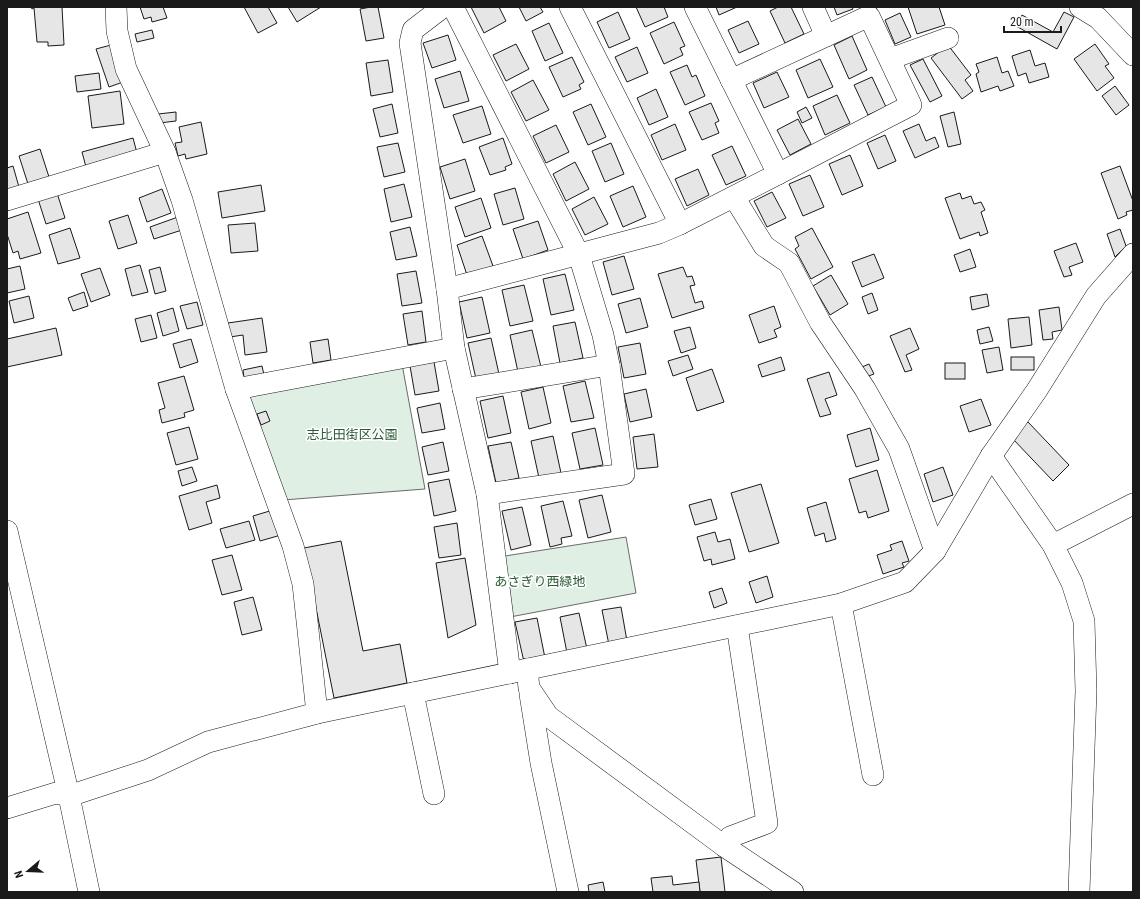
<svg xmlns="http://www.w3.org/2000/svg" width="1140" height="899" font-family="'Roboto Condensed','Noto Sans JP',sans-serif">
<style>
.green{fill:#e0efe3;stroke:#6a6a6a}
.building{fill:#e6e6e6;stroke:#1a1a1a}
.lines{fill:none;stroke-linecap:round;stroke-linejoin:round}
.minor-casing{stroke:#1a1a1a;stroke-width:22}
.minor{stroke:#fff;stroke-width:21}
.labels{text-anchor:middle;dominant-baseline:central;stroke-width:3;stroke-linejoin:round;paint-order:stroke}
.park-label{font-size:13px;fill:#2b5a34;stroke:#fff}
</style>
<rect width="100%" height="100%" fill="#fff"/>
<g class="green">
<polygon points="402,364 425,489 283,500 245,398 250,392"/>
<polygon points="626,537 636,593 510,617 505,556"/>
</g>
<g class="building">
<polygon points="31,7 62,7 64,45 48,46 48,42 37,42 34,8 32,9"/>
<polygon points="140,7 163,7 167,18 152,22 151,17 144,19"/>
<polygon points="244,7 268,7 277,23 258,33"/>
<polygon points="288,7 321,7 297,22"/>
<polygon points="371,7 378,7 384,38 366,41 360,9"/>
<polygon points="471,7 499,7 506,21 484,33"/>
<polygon points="519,7 540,7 543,12 526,21"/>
<polygon points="636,7 664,7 668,17 645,27"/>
<polygon points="716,7 737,7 719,15"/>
<polygon points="778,7 791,7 804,34 785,43 770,11"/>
<polygon points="834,7 852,7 853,9 837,15"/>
<polygon points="908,7 939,7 945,25 917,34"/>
<polygon points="618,12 630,39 609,48 597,22"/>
<polygon points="1064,12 1074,17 1057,49 1016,26 1022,15 1053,32"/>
<polygon points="900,13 911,37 895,44 885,20"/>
<polygon points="748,21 759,44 739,53 728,30"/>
<polygon points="674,22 685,46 680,48 683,55 664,64 650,33"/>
<polygon points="549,23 563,53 545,61 532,31"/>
<polygon points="152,30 154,38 137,42 135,34"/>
<polygon points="448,35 456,60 432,68 423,43"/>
<polygon points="852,36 867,70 849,79 834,45"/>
<polygon points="516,44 529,69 506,81 493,55"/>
<polygon points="1095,44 1109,64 1105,66 1114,78 1097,91 1074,59"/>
<polygon points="111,45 123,82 109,87 96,49"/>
<polygon points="948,45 971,75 965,80 973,91 962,99 931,58"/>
<polygon points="637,47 648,73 627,82 615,57"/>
<polygon points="1030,50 1035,66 1045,63 1049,77 1029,83 1026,73 1018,76 1012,56"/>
<polygon points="572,57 584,82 579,85 581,89 563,97 549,67"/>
<polygon points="997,57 1002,73 1008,71 1014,86 1000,91 998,86 981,92 976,74 979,72 976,64"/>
<polygon points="820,59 833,87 808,98 796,70"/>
<polygon points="923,59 942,96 930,102 910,65"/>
<polygon points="388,60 393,92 371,96 366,63"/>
<polygon points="687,65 692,77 696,75 705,96 685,105 670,72"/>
<polygon points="460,71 469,101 444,108 435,79"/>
<polygon points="777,72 789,97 764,108 753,83"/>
<polygon points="99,73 101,89 77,92 75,76"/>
<polygon points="872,77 886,107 868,115 854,85"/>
<polygon points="533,80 549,110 526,121 511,92"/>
<polygon points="1115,86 1129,105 1116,115 1102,96"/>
<polygon points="656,89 668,117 649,125 637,98"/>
<polygon points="120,91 124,124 92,128 88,96"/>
<polygon points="837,95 850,123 825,135 813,106"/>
<polygon points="711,103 719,121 715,123 719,133 702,140 689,112"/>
<polygon points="392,104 398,133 380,137 373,109"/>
<polygon points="591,104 606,137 588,145 573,112"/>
<polygon points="482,106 491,134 463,143 453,115"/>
<polygon points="806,107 812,118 802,123 797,112"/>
<polygon points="176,112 176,121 159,123 158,114"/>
<polygon points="954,112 961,144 948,147 940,116"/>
<polygon points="798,119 811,144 790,155 777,130"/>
<polygon points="201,122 207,154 186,159 185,154 178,156 175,143 182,142 179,127"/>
<polygon points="675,124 686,150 662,160 651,135"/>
<polygon points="919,124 926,141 935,137 939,147 915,158 903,131"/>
<polygon points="556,125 569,152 546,163 533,136"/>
<polygon points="885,135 896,161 878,169 867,143"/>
<polygon points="133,138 137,153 86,167 82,152"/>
<polygon points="503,138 512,164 505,167 506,170 490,175 479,147"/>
<polygon points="398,143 405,172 384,177 377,147"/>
<polygon points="611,143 624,174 605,182 592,151"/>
<polygon points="732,146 746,176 726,185 712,155"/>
<polygon points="40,149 49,177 28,184 19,156"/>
<polygon points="850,155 863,186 842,195 829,164"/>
<polygon points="465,159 475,191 450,199 440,167"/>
<polygon points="575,162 589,189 566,201 553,174"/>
<polygon points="13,166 19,187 7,191 7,168"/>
<polygon points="1120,166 1133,201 1133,210 1126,212 1127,215 1118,219 1101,173"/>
<polygon points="698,169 709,195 687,206 675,179"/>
<polygon points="810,175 824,207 803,216 789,184"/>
<polygon points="404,184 412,217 391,222 384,189"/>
<polygon points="261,185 265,211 222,218 218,192"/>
<polygon points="633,186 646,217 623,227 610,196"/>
<polygon points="515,188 524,219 503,225 494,194"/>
<polygon points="162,189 171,213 147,222 139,198"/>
<polygon points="772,192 786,218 767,227 754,201"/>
<polygon points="57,193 65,218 46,224 38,199"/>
<polygon points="960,193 962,199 971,196 974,204 981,202 985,210 981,212 988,233 980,236 979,232 960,239 945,198"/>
<polygon points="594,197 608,224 585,235 572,209"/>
<polygon points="481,198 491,228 465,237 455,207"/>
<polygon points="28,212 41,253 20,259 18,251 13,253 7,234 7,219"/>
<polygon points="128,215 137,243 118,249 109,221"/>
<polygon points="178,217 182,230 154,239 150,227"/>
<polygon points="538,221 548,250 523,259 513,229"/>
<polygon points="255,223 258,251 231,253 228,225"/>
<polygon points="410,227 417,256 396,260 390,232"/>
<polygon points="70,228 80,258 58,264 49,235"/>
<polygon points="812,228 833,267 811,279 795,249 799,246 795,237"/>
<polygon points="1120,229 1126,246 1115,257 1107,234"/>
<polygon points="482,236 493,266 467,275 457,245"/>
<polygon points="1076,243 1083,262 1069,267 1072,275 1064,277 1054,251"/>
<polygon points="970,249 976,267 960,272 954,255"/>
<polygon points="874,254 884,278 862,287 852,262"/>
<polygon points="624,256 634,289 612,295 603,262"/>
<polygon points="140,265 148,292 132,296 125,269"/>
<polygon points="20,266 25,289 7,293 7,269"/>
<polygon points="160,267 166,291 155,294 149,270"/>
<polygon points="683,267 687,277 692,276 695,285 690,286 695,303 702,301 704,308 672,318 658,274"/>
<polygon points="100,268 110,295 91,302 81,274"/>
<polygon points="416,271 422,303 402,306 397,274"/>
<polygon points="565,274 574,310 551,315 543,279"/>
<polygon points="831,275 848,304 830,315 813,286"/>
<polygon points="524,285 533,321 510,326 502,290"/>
<polygon points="84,292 88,306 73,311 68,298"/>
<polygon points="872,293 878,310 868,314 862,297"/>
<polygon points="987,294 989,306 972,310 970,297"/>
<polygon points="29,296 34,318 14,323 9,301"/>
<polygon points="482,297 490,333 467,338 459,302"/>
<polygon points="640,298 648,327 626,333 618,304"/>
<polygon points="197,302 203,325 187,329 180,306"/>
<polygon points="774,306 781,327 774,330 777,337 759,343 749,315"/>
<polygon points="1059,307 1062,330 1052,332 1053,339 1043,340 1039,310"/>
<polygon points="173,308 179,331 163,336 157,313"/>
<polygon points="422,311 426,342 408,345 403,314"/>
<polygon points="151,315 157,338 141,342 135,319"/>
<polygon points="1029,317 1032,345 1011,348 1008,319"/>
<polygon points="262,318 267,352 245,355 243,335 230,337 228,323"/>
<polygon points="575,322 583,358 560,363 553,326"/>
<polygon points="690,327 696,348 681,353 674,331"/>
<polygon points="989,327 993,341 980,344 977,330"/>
<polygon points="56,328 62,355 7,367 7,339"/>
<polygon points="910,328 919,349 906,355 912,370 905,372 890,336"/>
<polygon points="532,330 541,367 518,372 510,335"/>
<polygon points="491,338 499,374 476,379 468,343"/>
<polygon points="191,339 198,362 180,368 173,344"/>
<polygon points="328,339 331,360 313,363 310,342"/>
<polygon points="640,343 646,374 624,378 618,347"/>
<polygon points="999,347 1003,370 987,373 982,350"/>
<polygon points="688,355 693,369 673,376 668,361"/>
<polygon points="781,357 785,370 762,377 758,365"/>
<rect x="1011" y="357" width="23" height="13"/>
<polygon points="434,362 439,391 415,395 410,366"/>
<rect x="945" y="363" width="20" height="16"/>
<polygon points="869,364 874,374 866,377 862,367"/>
<polygon points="262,366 264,375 244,378 243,370"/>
<polygon points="712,369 724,402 697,411 686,378"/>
<polygon points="829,372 837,395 825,399 831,414 820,417 807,379"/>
<polygon points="184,376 194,410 184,413 185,417 162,423 159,410 165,408 158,383"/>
<polygon points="585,381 594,418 571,422 563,386"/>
<polygon points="543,387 551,423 529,429 521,392"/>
<polygon points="646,389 652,417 630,422 624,394"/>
<polygon points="503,396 511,433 488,438 480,401"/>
<polygon points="981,399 991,425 969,432 960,406"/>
<polygon points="440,403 445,429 422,433 417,408"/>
<polygon points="266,411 270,421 261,425 257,414"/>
<polygon points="1028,422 1069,465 1053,481 1012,438"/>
<polygon points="189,427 198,459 176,465 167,433"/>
<polygon points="595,428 603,465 580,469 572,433"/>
<polygon points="870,428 879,460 856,467 847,435"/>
<polygon points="654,434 658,467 637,469 633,437"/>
<polygon points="553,436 561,473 539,478 531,441"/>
<polygon points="443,442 449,471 428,475 422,447"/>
<polygon points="511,442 519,478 496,483 488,446"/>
<polygon points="192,467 197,481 182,486 178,471"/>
<polygon points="943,467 953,495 933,502 924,474"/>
<polygon points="877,470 889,511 868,518 866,511 859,513 849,479"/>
<polygon points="449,479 456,511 434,516 428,483"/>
<polygon points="761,484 779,543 749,552 731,493"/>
<polygon points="217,485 220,498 206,502 212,523 189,530 179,496"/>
<polygon points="602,495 611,532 588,538 579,500"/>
<polygon points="711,499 717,519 695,525 689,505"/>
<polygon points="563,501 572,536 561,538 562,544 550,547 541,506"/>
<polygon points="826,502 836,539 826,542 824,533 815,536 807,508"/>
<polygon points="522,507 531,545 511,550 502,511"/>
<polygon points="273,510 281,535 260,541 253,516"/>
<polygon points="249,521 255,540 226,548 220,529"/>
<polygon points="457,523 461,555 439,558 434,527"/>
<polygon points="715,532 718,542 730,539 735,559 712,565 711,559 704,561 697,537"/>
<polygon points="341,541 363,651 400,644 407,683 334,698 304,548"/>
<polygon points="902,541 909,561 902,563 904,567 883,574 877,555 892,550 890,545"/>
<polygon points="232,555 242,590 222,595 212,560"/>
<polygon points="465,558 476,625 448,638 436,563"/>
<polygon points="767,576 773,597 756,603 749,582"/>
<polygon points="722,588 727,603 714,608 709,592"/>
<polygon points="253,597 262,630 242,635 234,602"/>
<polygon points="621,607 627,641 609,645 602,610"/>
<polygon points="579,613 587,649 567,653 560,617"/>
<polygon points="537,618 545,658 524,662 515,622"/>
<polygon points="721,857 725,892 700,892 696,860"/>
<polygon points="672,876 673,885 699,882 700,892 653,892 651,878"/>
<polygon points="603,882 605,892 589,892 588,885"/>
</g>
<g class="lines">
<defs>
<g id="minor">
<polyline points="116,7 117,31 126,69 165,152 182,200 236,389 293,546 303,584 317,713"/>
<polyline points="443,7 413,30 410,43 447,289 454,348 487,494 510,673"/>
<polyline points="453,7 579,255 603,335 609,365 624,474 487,494"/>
<polyline points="570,7 680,224"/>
<polyline points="1080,7 1098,18 1133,55"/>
<polyline points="890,59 948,38"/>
<polyline points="731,80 826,36 813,7"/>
<polyline points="778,174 911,105 869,16 826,36"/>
<polyline points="734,197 764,246 789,263 820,322 865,389 899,449 935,551"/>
<polyline points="7,200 165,152"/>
<polyline points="447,289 659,233 680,224 778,174 695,7"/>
<polyline points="236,389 454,348"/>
<polyline points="463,389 609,365"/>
<polyline points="991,456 1053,545 1072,583 1084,621 1086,691 1079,892"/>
<polyline points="7,531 69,796 89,892"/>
<polyline points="1053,545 1133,504"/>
<polyline points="841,604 873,775"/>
<polyline points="527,669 529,688 548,716 724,846 793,892"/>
<polyline points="413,693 434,794"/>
<polyline points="530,694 541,763 568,892"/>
<polyline points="7,808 56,793 69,796 148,770 208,742 317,713 841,604 905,582 935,551 991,456 1037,390 1096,296 1133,254"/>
<polyline points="724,846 730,837 767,823 737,626"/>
</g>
</defs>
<use href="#minor" class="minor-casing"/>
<use href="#minor" class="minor"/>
</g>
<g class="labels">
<g class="park-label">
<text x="352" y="434">志比田街区公園</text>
<text x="540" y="581">あさぎり西緑地</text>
</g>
</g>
<rect width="1140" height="899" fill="none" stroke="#1a1a1a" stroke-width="16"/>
<g transform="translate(28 871) rotate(251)" stroke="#ffffff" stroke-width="3" paint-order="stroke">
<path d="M0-3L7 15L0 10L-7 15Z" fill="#1a1a1a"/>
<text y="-6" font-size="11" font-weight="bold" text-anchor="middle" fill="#1a1a1a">N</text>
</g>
<path d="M1004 26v6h57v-6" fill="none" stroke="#1a1a1a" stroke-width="2"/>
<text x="1010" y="26" font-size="12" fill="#1a1a1a" stroke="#ffffff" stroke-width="3" paint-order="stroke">20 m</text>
</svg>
